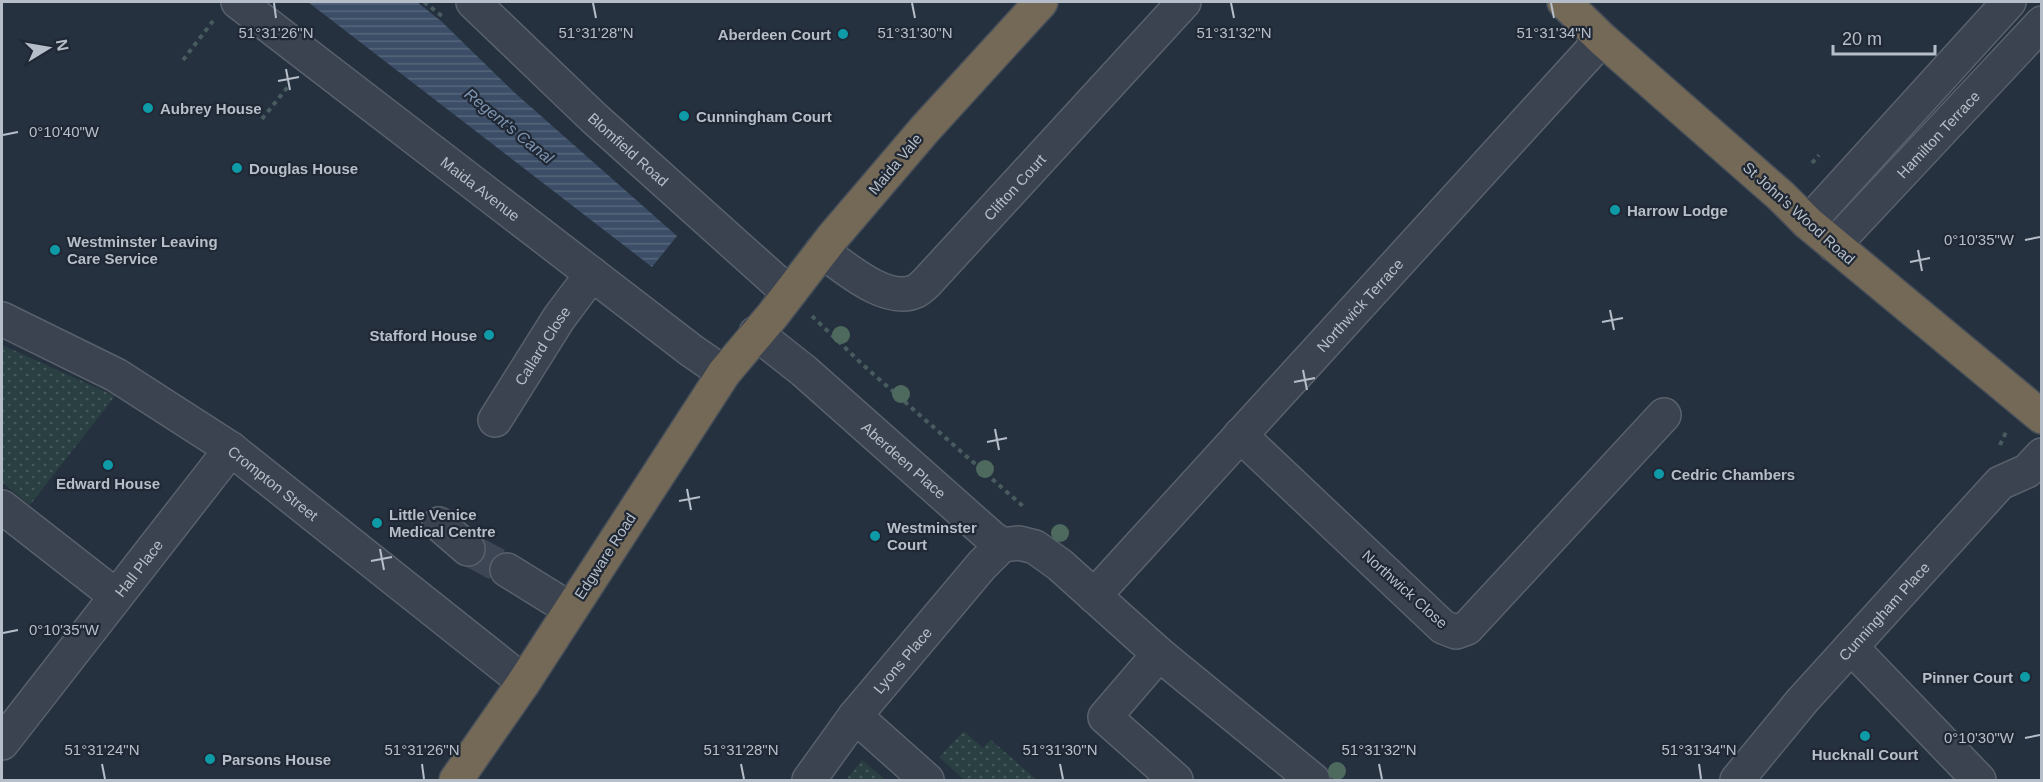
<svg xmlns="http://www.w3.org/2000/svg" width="2043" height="782" font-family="Arial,sans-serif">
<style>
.grass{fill:url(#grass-dots)}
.water{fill:url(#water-rules)}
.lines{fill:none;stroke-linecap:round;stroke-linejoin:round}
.minor-tunnel{stroke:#3c4654;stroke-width:33;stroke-dasharray:33 16;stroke-linecap:butt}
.minor-casing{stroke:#58616c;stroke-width:36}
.highway-casing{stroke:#454e59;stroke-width:36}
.path{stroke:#485c5f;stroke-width:4;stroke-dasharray:4.5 4.5;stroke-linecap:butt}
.minor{stroke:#3a434f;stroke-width:33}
.highway{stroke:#746957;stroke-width:33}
.tree{fill:#4e6a5e}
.ticks{fill:none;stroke:#b6bec9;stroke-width:2}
.culture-dot{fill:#0f9aa8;stroke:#1f2834;stroke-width:2}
.labels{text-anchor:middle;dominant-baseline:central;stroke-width:4.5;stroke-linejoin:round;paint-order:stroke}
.poi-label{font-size:15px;font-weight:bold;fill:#b6bec9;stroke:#1f2834;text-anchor:start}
.street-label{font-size:15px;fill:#b6bec9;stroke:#1f2834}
.water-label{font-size:16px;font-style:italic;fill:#7f94b0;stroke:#1f2834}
.ticks-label{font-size:15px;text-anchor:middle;fill:#b6bec9;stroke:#1f2834;stroke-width:4.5;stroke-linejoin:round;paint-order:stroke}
</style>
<defs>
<pattern id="grass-dots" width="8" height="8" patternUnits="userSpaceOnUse" patternTransform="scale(1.5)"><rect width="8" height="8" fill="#293f41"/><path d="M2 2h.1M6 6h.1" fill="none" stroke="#46595b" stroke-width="1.8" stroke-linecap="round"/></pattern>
<pattern id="water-rules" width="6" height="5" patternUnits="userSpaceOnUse" patternTransform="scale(1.5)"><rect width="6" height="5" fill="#3c4e67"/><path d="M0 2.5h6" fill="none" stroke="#56667b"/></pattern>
</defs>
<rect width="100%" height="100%" fill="#26313f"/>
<g class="grass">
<polygon points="2,345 115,396 30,505 2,482"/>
<polygon points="964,731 983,748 991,740 1037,780 964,780 939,757"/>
<polygon points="862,760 886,780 846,780"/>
</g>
<polygon class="water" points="308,2 417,2 441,21 515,93 677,236 652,267"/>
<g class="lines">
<polyline class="minor-tunnel" points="468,549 507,570"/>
<defs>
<g id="minor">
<path id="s1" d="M238 2 692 351 724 373"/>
<path id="s2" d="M473 2 594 118 789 293"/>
<polyline points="1808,223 2009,2"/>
<path id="s3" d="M1834 245 2042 23"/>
<path id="s4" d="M822 251C844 267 887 305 916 291 920 289 924 285 927 282L1184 2"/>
<path id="s5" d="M2 319 116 375 231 449 524 682"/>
<path id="s6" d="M756 333 804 371 991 537 1002 545 1019 543 1035 547 1060 565 1159 654 1313 780"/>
<path id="s7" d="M495 420 559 318 592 274"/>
<polyline points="1240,435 1443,627 1456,632 1467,628 1664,415"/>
<polyline points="2,507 116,596"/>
<polyline points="439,524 468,549"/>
<polyline points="507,570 570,609"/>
<path id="s8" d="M1094 596 1602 39"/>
<polyline points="1851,647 1979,780"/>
<polyline points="1159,654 1105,717 1176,780"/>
<polyline points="855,716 927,780"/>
<path id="s9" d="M2 743 231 449"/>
<path id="s10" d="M809 780 855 716 982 565 1002 545"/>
<path id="s11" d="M1737 780 1802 701 2000 483 2027 471 2042 455"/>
</g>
<g id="highway">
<polyline points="1564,2 1602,39 1781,196 1808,223 2042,417"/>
<polyline points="456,780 524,682 724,373 772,316 832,238 925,129 1041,2"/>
</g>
</defs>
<use href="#minor" class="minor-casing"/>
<use href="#highway" class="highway-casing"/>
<g class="path">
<polyline points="424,2 442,16"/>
<polyline points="183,60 213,21"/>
<polyline points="262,119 290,84"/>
<polyline points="1812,163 1819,155"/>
<polyline points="812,316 862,364 1025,508"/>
<polyline points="2000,445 2007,430"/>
</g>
<use href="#minor" class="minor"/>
<use href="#highway" class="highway"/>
</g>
<g class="tree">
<circle cx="841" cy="335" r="9"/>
<circle cx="901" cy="394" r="9"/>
<circle cx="985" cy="469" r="9"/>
<circle cx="1060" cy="533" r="9"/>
<circle cx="1337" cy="771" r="9"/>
</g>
<path class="ticks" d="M274 3 276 18M593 3 596 18M912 3 915 18M1231 3 1234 18M1551 3 1554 18M286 69 290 90M278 81 299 77M3 135 18 132M2025 240 2040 237M1918 250 1922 271M1910 262 1930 258M1610 310 1614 330M1602 322 1623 318M1303 370 1307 390M1294 382 1315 378M995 429 999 450M987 442 1007 438M687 489 691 510M679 501 700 497M380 549 384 570M371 561 392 557M3 633 18 630M2025 738 2040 735M102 764 105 779M422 764 424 779M741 764 744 779M1060 764 1063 779M1379 764 1382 779M1699 764 1701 779"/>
<g class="culture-dot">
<circle cx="843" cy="34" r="6"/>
<circle cx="148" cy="108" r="6"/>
<circle cx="684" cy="116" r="6"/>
<circle cx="237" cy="168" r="6"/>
<circle cx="1615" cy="210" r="6"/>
<circle cx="55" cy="250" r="6"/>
<circle cx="489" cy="335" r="6"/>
<circle cx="108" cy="465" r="6"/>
<circle cx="1659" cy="474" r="6"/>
<circle cx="377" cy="523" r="6"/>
<circle cx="875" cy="536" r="6"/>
<circle cx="2025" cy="677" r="6"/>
<circle cx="1865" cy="736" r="6"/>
<circle cx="210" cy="759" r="6"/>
</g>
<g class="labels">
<g class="poi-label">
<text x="831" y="34" text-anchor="end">Aberdeen Court</text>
<text x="160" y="108">Aubrey House</text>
<text x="696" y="116">Cunningham Court</text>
<text x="249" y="168">Douglas House</text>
<text x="1627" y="210">Harrow Lodge</text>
<text x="67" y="241">Westminster Leaving<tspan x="67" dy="17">Care Service</tspan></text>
<text x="477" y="335" text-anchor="end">Stafford House</text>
<text x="1671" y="474">Cedric Chambers</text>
<text x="108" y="483" text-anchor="middle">Edward House</text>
<text x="389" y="514">Little Venice<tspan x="389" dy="17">Medical Centre</tspan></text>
<text x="887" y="527">Westminster<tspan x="887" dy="17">Court</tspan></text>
<text x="2013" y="677" text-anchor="end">Pinner Court</text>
<text x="1865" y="754" text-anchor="middle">Hucknall Court</text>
<text x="222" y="759">Parsons House</text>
</g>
<g class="street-label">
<text stroke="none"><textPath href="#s3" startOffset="152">Hamilton Terrace</textPath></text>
<text stroke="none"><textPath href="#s2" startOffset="214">Blomfield Road</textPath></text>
<text transform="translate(895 164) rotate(-50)">Maida Vale</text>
<text stroke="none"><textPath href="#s4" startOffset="250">Clifton Court</textPath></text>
<text stroke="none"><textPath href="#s1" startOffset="306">Maida Avenue</textPath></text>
<text transform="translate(1799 213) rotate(42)">St John's Wood Road</text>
<text stroke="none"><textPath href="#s8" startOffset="394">Northwick Terrace</textPath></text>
<text stroke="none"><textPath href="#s7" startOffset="88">Callard Close</textPath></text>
<text stroke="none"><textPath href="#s6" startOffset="195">Aberdeen Place</textPath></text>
<text stroke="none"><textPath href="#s5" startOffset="318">Crompton Street</textPath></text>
<text transform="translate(605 556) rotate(-57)">Edgware Road</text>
<text stroke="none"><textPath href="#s9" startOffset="222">Hall Place</textPath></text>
<text transform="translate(1405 589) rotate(42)">Northwick Close</text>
<text stroke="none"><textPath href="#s11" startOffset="224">Cunningham Place</textPath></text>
<text stroke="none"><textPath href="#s10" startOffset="152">Lyons Place</textPath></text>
</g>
<g class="water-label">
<text transform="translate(509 126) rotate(39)">Regent's Canal</text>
</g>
</g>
<g class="ticks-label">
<text x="276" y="38">51°31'26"N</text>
<text x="596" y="38">51°31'28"N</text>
<text x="915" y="38">51°31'30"N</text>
<text x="1234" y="38">51°31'32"N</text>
<text x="1554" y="38">51°31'34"N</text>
<text x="64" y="137">0°10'40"W</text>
<text x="1979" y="245">0°10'35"W</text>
<text x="64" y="635">0°10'35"W</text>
<text x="1979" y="743">0°10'30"W</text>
<text x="102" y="755">51°31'24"N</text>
<text x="422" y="755">51°31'26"N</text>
<text x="741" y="755">51°31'28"N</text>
<text x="1060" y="755">51°31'30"N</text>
<text x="1379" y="755">51°31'32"N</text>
<text x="1699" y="755">51°31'34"N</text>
</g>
<rect width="2043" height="782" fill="none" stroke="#b6bec9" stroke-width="6"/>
<g transform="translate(48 48) rotate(79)" stroke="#1f2834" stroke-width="4.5" paint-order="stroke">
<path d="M0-4.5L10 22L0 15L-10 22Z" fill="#b6bec9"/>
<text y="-9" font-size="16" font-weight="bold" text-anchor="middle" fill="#b6bec9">N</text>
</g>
<path d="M1833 45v9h102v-9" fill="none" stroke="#b6bec9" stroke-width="3"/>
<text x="1842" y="45" font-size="18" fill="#b6bec9" stroke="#1f2834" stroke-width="4.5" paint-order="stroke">20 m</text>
</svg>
